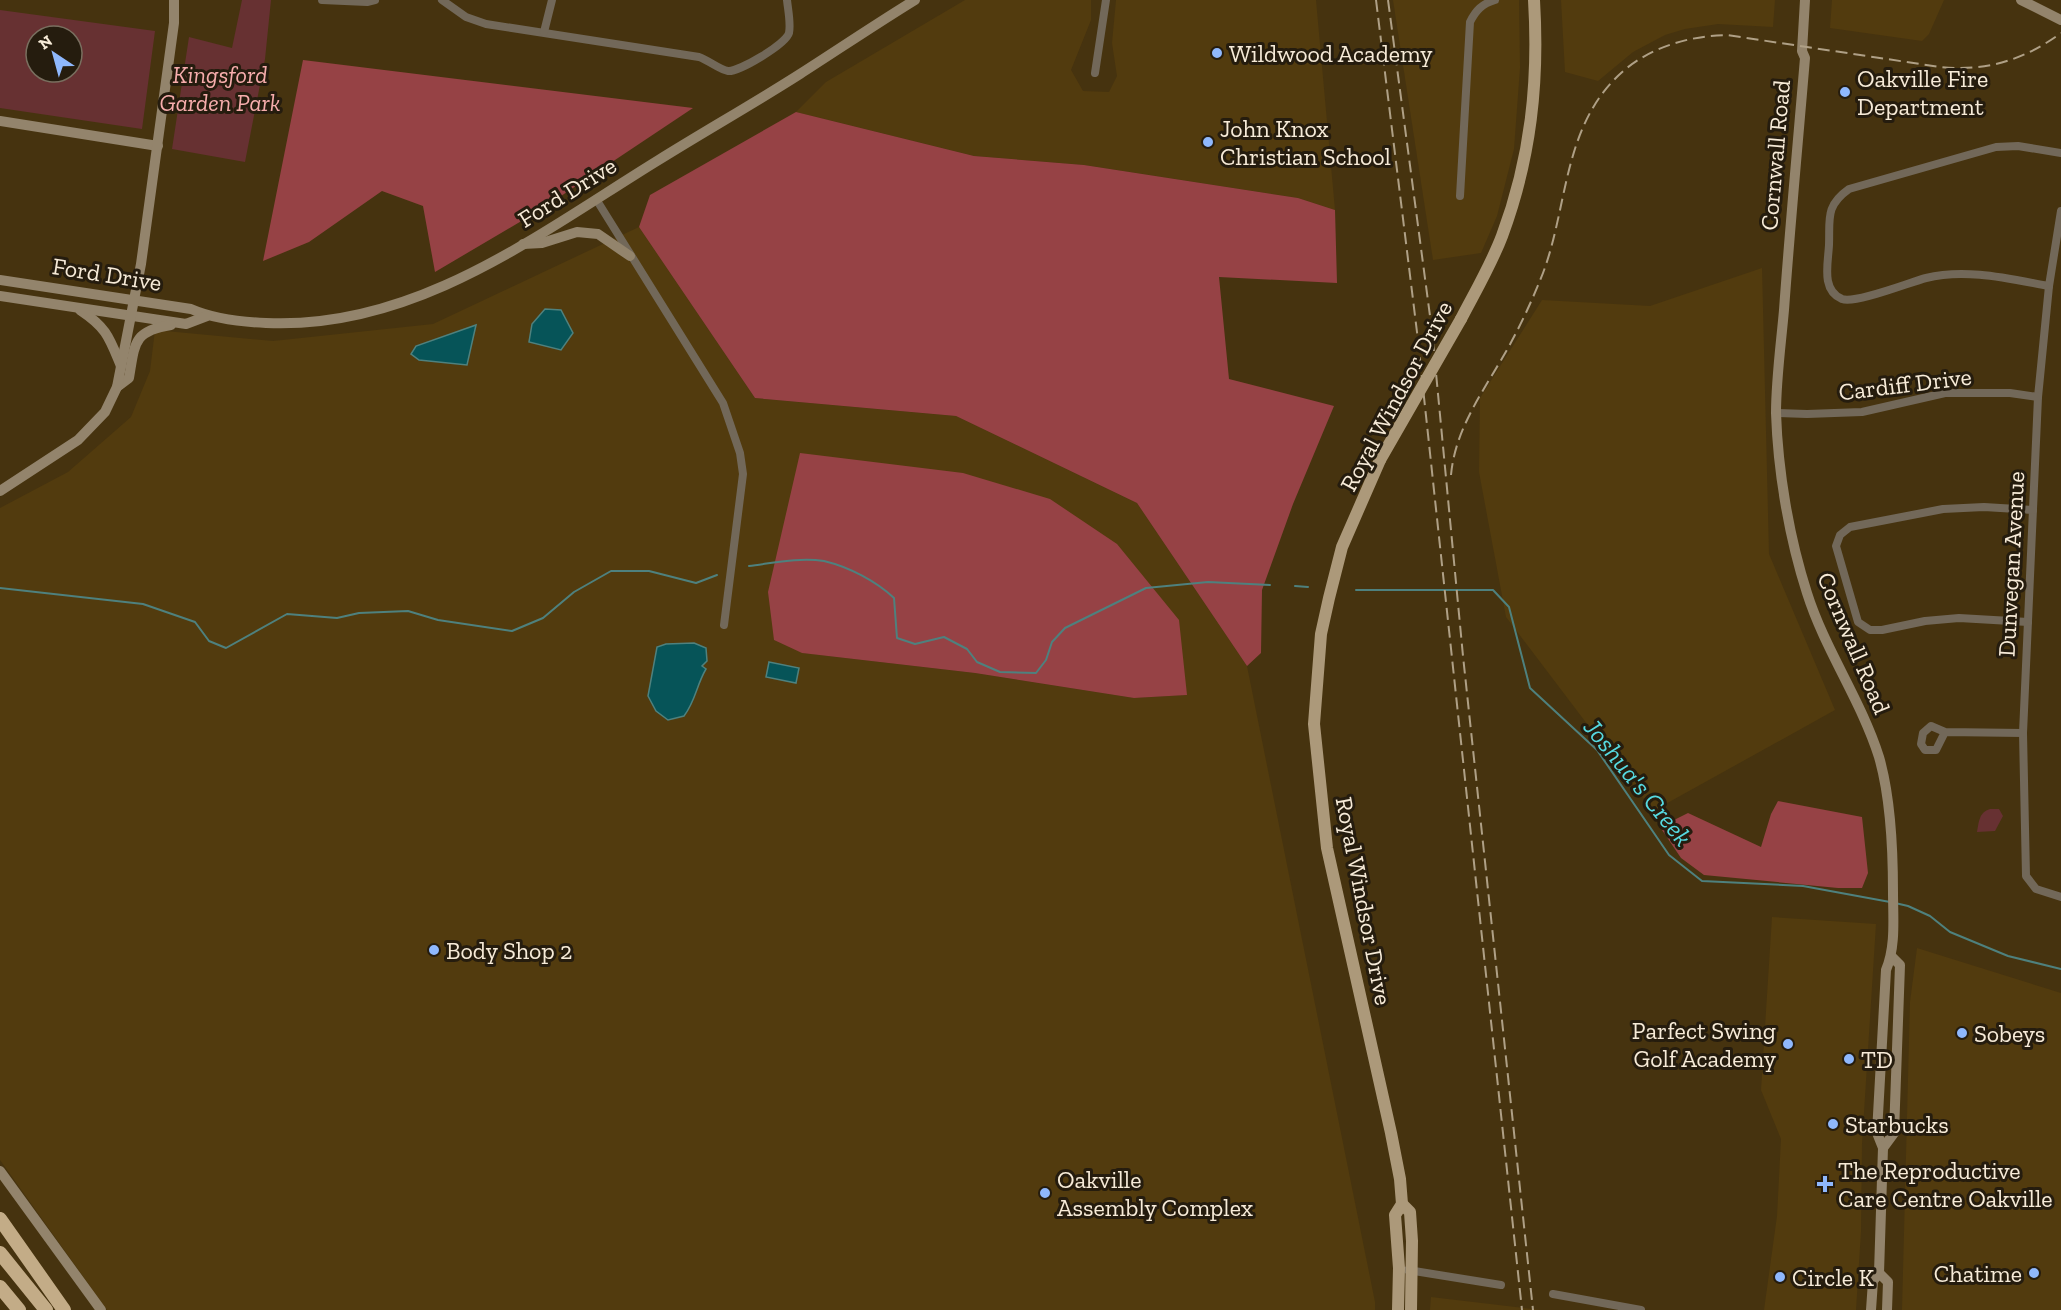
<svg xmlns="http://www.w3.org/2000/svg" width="2061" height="1310" font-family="'Zilla Slab',serif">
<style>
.built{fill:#523b0e;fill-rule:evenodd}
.green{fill:#673132;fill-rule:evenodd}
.forest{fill:#964245}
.water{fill:#065458;stroke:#4e817e;stroke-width:1.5}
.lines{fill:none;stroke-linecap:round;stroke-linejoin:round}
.stream{stroke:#4e817e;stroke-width:2}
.street{stroke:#726859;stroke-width:8}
.secondary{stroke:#93846c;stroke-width:10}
.primary{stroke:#ac997a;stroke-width:12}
.highway{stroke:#c3ac87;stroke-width:14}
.rail{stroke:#afa086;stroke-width:2;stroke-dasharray:12 6;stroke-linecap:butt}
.primary-bridge{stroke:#ac997a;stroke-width:12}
.poi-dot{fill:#8fb8fd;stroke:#251c0e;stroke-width:2}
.labels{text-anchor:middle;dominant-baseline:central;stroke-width:6;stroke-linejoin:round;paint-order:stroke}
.poi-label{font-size:24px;fill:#f7ebd8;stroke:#251c0e;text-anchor:start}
.park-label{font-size:24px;font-style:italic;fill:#f6adac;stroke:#251c0e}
.street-label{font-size:24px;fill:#f7ebd8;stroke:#251c0e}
.water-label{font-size:26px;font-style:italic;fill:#56d9e0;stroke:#251c0e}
</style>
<rect width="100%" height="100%" fill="#46330f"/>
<g class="built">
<polygon points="965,0 1091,0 1091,20 1071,70 1083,91 1109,92 1117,76 1112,43 1116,0 1316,0 1335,210 1298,198 1084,165 974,156 796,112 826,82"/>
<polygon points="1393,0 1519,0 1520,68 1514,149 1497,216 1481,253 1433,260"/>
<polygon points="1561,0 1775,0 1773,27 1718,24 1685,29 1665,35 1633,52 1598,81 1565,72"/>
<polygon points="1832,0 1944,0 1929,34 1922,41 1830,28"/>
<path d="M639 227 755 398 956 416 1137 503 1247 666 1375 1302V1310H107L0 1160V508L68 472 131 417 150 371 155 330 273 341 433 324ZM774 640 1186 695 1134 698 975 673 803 653Z"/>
<polygon points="1762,268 1769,554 1835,710 1653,811 1506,617 1479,472 1480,398 1542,300 1650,306"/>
<polygon points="1772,917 1876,924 1862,1144 1861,1232 1856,1310 1764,1310 1777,1216 1781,1139 1761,1090"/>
<polygon points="1917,948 2061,993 2061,1310 1902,1310 1910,1002"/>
<polygon points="1431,1297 1540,1310 1430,1310"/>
</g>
<g class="green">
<polygon points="242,0 271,0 265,59 245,162 172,149 189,37 232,48"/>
<path d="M0 10 155 31 142 129 0 108ZM36 36H72V72H36Z"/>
<path d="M1990 809H1999L2003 816 1995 831 1977 832C1979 822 1979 812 1990 809Z"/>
</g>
<g class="forest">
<polygon points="303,60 693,108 540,210 435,272 423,206 382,191 309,242 263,261"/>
<polygon points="796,112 974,156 1084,165 1298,198 1335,210 1337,283 1219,277 1229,379 1334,406 1293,504 1262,590 1261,653 1247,666 1137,503 956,416 755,398 639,227 650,195"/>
<polygon points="800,453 963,473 1050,499 1117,544 1179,620 1187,695 1134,698 975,673 802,653 774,640 768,592"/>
<polygon points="1778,801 1862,817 1868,873 1862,888 1838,888 1704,875 1681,858 1660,827 1688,813 1761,847 1771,814"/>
</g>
<g class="water">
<polygon points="545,309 561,310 573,333 561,350 529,342 532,324"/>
<polygon points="476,325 467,365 419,360 411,354 416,346"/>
<path d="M694 643 706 648 707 661 702 666 706 669C696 686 696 700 684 716L668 720 656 711 648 696 657 647 666 644Z"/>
<polygon points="769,662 799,668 796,683 766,677"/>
</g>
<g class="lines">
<g class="stream">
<path d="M749 566C773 563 800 557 824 561 849 567 876 581 894 598L897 638 915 644 944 637 967 649 977 662 1000 672 1036 673 1046 660 1052 642 1065 628 1146 588 1208 582 1270 585"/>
<polyline points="1295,586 1308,587"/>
<polyline points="0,588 143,604 195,622 209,641 226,648 287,614 337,618 359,613 408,611 438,620 512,631 543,618 574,592 611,571 649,571 696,583 717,575"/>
<polyline points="1356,590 1493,590 1509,607 1530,688 1597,750 1669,855 1702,881 1803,886 1890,902"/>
<polyline points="1895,903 1908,906 1930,916 1950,932 2008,956 2061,969"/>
</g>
<g class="street">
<polyline points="322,0 367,2 375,0"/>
<path d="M442 0 466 17 486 24 699 57C708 60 720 70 728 71 739 72 786 44 789 33 791 23 788 10 787 0"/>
<polyline points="544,32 552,0"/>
<polyline points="1095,73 1106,0"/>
<path d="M1460 196 1470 22C1476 10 1482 4 1495 0"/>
<polyline points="596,199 723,403 740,453 743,474 724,625"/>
<polyline points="2061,211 2049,286 2038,397 2023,733 2026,876 2036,889 2061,897"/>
<path d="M2049 286C2010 279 1966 268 1926 278 1910 282 1856 304 1842 299 1821 290 1828 264 1829 245 1830 219 1825 206 1849 189L1996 147 2018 146 2061 153"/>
<polyline points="1776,413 1807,414 1862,412 1945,393 2010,393 2038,397"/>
<polyline points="2028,622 1959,618 1925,621 1882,630 1870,630 1858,622 1836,546 1840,535 1850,527 1943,509 1984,507 2033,510"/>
<polyline points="1945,732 1936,750 1925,750 1921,744 1923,733 1931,726 1945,732 2023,733"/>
<polyline points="1408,1270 1501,1285"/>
<polyline points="1553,1294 1641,1310"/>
</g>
<g class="secondary">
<path d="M1805 0 1802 51 1805 58C1798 142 1790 226 1784 310 1781 344 1776 380 1776 413 1778 472 1789 537 1807 593 1825 650 1861 700 1879 757 1890 795 1893 851 1893 892 1893 918 1896 946 1886 970L1877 1133 1883 1148 1879 1273 1873 1281 1871 1310"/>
<polyline points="2021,0 2061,20"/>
<polyline points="0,121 158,146"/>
<polyline points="523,244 542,243 577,232 598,234 630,256"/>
<path d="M0 280 191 309C214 319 240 322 266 323 415 330 537 235 657 161 705 131 753 104 800 74 839 49 876 24 915 0"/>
<polyline points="0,296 186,324 207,316"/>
<path d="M80 310C107 328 109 337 121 366"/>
<path d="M117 387 129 378C135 343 133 331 171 325"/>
<polyline points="0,491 78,440 105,412 117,387 141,264 174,23 174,0"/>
<polyline points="1883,1148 1894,1133 1900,965 1891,956"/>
<polyline points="0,1171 101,1310"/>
<polyline points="1879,1273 1888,1282 1887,1310"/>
</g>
<g class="primary">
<path d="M1461 319C1475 292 1491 265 1502 236 1531 158 1539 82 1534 0"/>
<polyline points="1380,460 1342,547 1329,598 1321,634 1314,724 1327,848 1391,1133 1400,1179 1402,1204 1395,1215 1399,1268 1398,1310"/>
<polyline points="1402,1204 1410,1212 1412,1241 1411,1310"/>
</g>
<g class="highway">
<polyline points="0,1219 64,1310"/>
<polyline points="0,1253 46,1310"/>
<polyline points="0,1287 19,1310"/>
</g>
<g class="rail">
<polyline points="1376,0 1417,332 1522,1310"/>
<polyline points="1388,0 1432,331 1463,656 1533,1310"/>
<path d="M1451 475C1455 430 1482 393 1504 355 1519 329 1532 301 1543 273 1567 209 1563 135 1612 82 1641 50 1684 36 1727 35L1940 67C1985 72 2024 60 2061 33"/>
</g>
<polyline class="primary-bridge" points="1380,460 1461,319"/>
</g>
<g class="poi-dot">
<circle cx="1217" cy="53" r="6"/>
<circle cx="1845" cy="92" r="6"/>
<circle cx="1208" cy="142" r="6"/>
<circle cx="434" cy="950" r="6"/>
<circle cx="1962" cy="1033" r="6"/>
<circle cx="1788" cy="1044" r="6"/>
<circle cx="1849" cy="1059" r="6"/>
<circle cx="1833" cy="1124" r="6"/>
<path d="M1822 1175h6v6h6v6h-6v6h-6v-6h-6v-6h6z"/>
<circle cx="1045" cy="1193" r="6"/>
<circle cx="2034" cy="1273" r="6"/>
<circle cx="1780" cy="1277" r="6"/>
</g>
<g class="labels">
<g class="poi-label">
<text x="1229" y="53">Wildwood Academy</text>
<text x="1857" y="78">Oakville Fire<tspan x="1857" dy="28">Department</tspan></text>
<text x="1220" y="128">John Knox<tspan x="1220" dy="28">Christian School</tspan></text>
<text x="446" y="950">Body Shop 2</text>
<text x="1776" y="1030" text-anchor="end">Parfect Swing<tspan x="1776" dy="28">Golf Academy</tspan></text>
<text x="1974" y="1033">Sobeys</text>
<text x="1861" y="1059">TD</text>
<text x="1845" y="1124">Starbucks</text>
<text x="1838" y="1170">The Reproductive<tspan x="1838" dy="28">Care Centre Oakville</tspan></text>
<text x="1057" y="1179">Oakville<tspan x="1057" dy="28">Assembly Complex</tspan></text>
<text x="2022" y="1273" text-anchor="end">Chatime</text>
<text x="1792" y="1277">Circle K</text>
</g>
<g class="park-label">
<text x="220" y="74">Kingsford<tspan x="220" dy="28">Garden Park</tspan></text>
</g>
<g class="street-label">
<text transform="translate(1775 155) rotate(-85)">Cornwall Road</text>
<text transform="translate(567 192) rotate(-32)">Ford Drive</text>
<text transform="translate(107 274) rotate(9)">Ford Drive</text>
<text transform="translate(1905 384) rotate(-7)">Cardiff Drive</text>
<text transform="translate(1396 396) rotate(-62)">Royal Windsor Drive</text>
<text transform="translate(2011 564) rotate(-87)">Dunvegan Avenue</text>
<text transform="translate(1854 643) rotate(67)">Cornwall Road</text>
<text transform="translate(1364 901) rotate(79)">Royal Windsor Drive</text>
</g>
<g class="water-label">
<text transform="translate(1638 782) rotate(51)">Joshua's Creek</text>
</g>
</g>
<g transform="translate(54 54) rotate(324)"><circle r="28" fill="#251c0e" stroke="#796f5f" stroke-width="1.5"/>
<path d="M0-4.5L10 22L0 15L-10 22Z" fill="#8fb8fd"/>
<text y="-9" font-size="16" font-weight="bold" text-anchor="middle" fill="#f7ebd8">N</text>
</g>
</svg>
